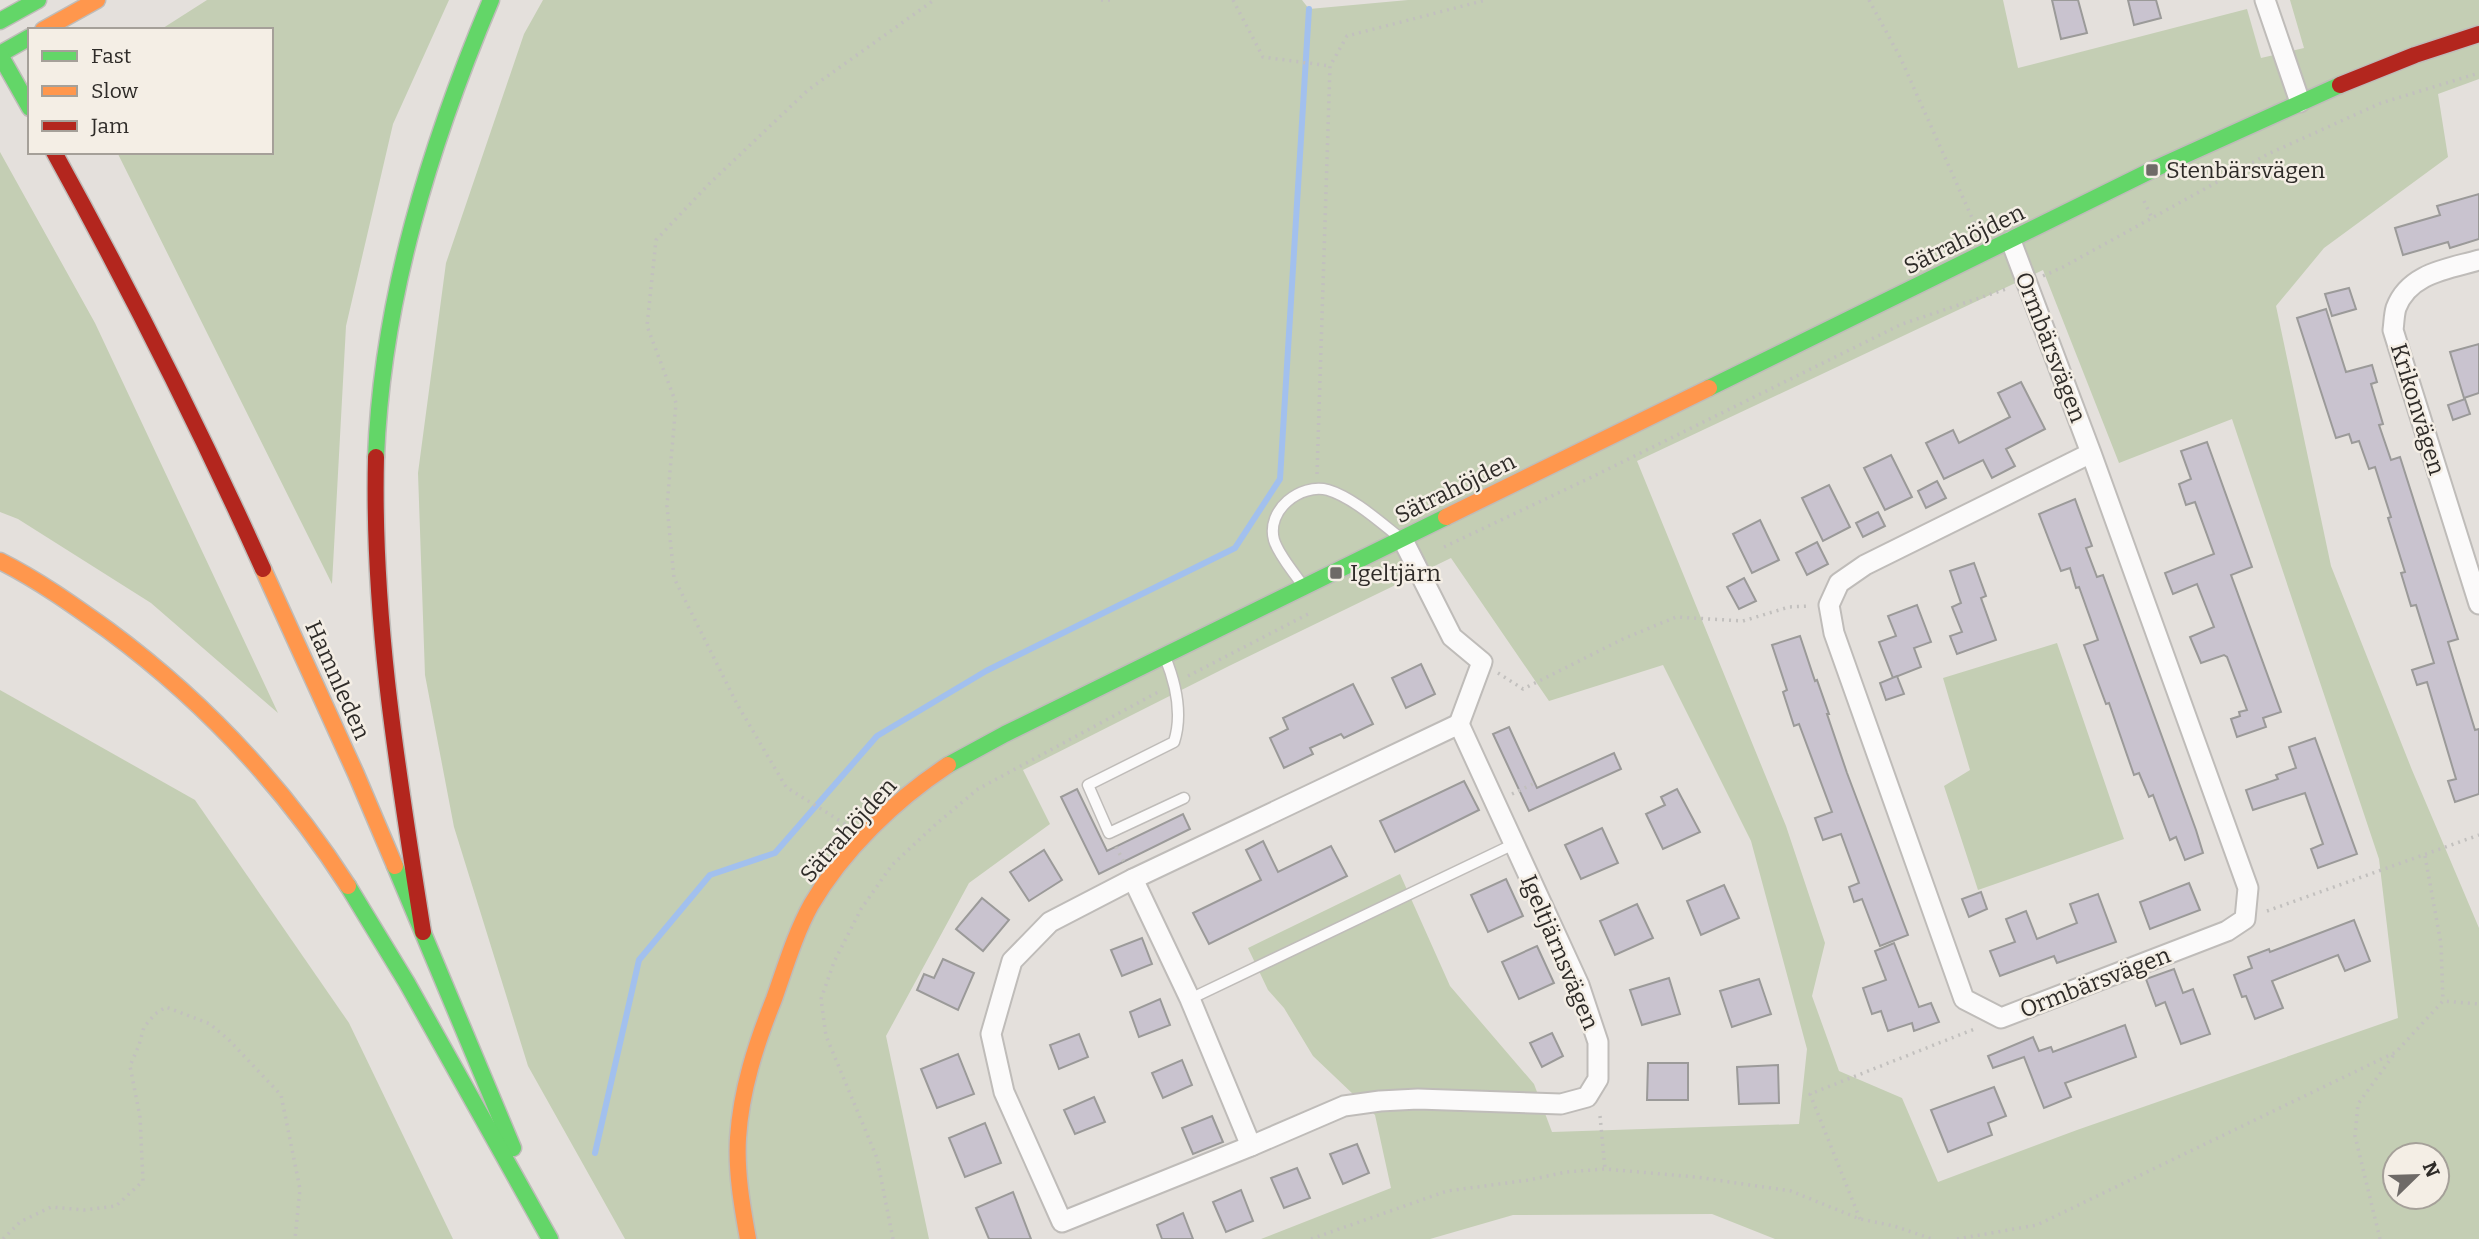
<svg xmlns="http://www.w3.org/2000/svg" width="2479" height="1239" font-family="Bitter,serif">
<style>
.green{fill:#c4ceb4;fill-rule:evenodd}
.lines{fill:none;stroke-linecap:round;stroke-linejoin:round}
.stream{stroke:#a2c0ee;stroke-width:6}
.building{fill:#c9c3cf;stroke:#9b9a99;stroke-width:2}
.lane-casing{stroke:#bfbcb9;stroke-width:13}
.street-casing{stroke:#bfbcb9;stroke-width:23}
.fast-casing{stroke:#bfbcb9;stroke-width:19}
.slow-casing{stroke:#bfbcb9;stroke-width:19}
.jam-casing{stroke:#bfbcb9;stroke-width:19}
.path{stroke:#c2c0be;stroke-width:3.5;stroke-dasharray:2 5;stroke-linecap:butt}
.lane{stroke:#fbfafa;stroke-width:10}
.street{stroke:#fbfafa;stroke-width:19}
.fast{stroke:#63d668;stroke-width:16}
.slow{stroke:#ff974d;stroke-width:16}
.jam{stroke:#b3261e;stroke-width:16}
.poi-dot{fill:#6e6a67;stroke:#f4eee5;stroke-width:2.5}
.labels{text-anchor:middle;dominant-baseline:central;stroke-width:5;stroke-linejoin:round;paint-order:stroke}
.poi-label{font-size:23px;fill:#2e2b28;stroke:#f4eee5;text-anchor:start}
.street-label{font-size:23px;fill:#2e2b28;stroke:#f4eee5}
</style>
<rect width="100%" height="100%" fill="#e4e0dc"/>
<g class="green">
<polygon points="207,0 449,0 393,124 346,326 332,584 117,152 271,152 271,30 160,30"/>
<path d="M543 0H1302L1309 9 1408 0H2003L2018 68 2247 9 2261 58 2304 48 2290 0H2479V79L2438 94 2448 157 2324 248 2276 306 2331 566 2412 770 2479 928V1239H1775L1712 1214 1513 1215 1430 1239H1261L1391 1188 1375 1115 1313 1056 1284 1008 1268 990 1248 948 1400 874 1450 986 1534 1084 1552 1132 1799 1124 1807 1049 1751 841 1663 665 1549 701 1451 558 1229 666 1023 770 1050 824 969 883 886 1036 929 1239H625L528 1066 454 827 425 675 418 473 446 263 524 34ZM2043 270 2119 463 2232 419 2379 859 2398 1018 2077 1130 1938 1182 1902 1098 1839 1071 1812 996 1825 943 1786 826 1637 461ZM2395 1155H2437V1197H2395Z"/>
<polygon points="0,152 95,323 278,713 151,603 18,519 0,512"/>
<polygon points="2057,643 2124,839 1978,890 1944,786 1970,770 1943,678"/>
<polygon points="0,690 195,800 349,1023 453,1239 0,1239"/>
</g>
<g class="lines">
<polyline class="stream" points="595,1153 639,960 710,875 775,853 877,736 986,671 1235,548 1280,479 1309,9"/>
</g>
<g class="building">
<polygon points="2052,0 2078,0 2087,33 2061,39"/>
<polygon points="2128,0 2156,0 2161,18 2134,25"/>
<polygon points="2479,194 2479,239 2450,248 2448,242 2403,255 2395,228 2440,215 2437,206"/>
<polygon points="2349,288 2356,309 2332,316 2325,294"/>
<polygon points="2326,309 2346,372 2372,365 2377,382 2371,384 2383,424 2379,425 2391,460 2400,457 2458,639 2448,642 2475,730 2479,729 2479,794 2455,802 2448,781 2456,779 2427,682 2417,685 2412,670 2434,663 2416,605 2411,606 2401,573 2405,572 2388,518 2391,517 2375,467 2369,469 2359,441 2352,443 2349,434 2336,438 2297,318"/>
<polygon points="2479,344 2479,393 2464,398 2450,352"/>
<polygon points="2021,382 2045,429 2006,449 2015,466 1992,478 1983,460 1944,479 1926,443 1953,430 1959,443 2010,417 1998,393"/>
<polygon points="2465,399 2470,414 2453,420 2448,405"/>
<polygon points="2207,442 2252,567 2231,575 2281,712 2263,718 2266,727 2237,737 2231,719 2240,716 2239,712 2247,710 2227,657 2224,655 2201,663 2190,637 2214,627 2197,584 2173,594 2165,573 2214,554 2195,502 2186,505 2179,484 2191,479 2181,451"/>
<polygon points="1891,455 1912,497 1885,510 1864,468"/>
<polygon points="1937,481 1946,498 1926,508 1918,491"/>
<polygon points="1829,485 1850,527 1823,541 1802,498"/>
<polygon points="2075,499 2092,546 2086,548 2097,577 2103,575 2196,830 2203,853 2185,860 2176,837 2170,840 2153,795 2149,797 2139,773 2134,775 2109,703 2106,704 2084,645 2098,640 2079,587 2076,588 2070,568 2061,571 2039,514"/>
<polygon points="1878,512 1885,526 1863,537 1856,523"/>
<polygon points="1760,520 1779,560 1752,573 1733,534"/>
<polygon points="1817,542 1828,564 1807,575 1796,553"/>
<polygon points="1974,563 1986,596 1981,598 1996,640 1957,654 1950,636 1962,632 1952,607 1961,603 1950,571"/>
<polygon points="1744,578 1756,601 1739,609 1727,587"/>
<polygon points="1917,605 1931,642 1914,648 1921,667 1893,678 1879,642 1896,636 1888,616"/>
<polygon points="1800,636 1815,681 1817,680 1829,714 1827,714 1847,773 1908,935 1880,946 1862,899 1854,902 1849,887 1859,883 1841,834 1823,840 1815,818 1832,812 1799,724 1794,726 1783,692 1787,690 1772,645"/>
<polygon points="1421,664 1435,694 1406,708 1392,678"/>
<polygon points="1897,676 1904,694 1886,700 1880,683"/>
<polygon points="1353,684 1373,724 1344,738 1341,734 1310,748 1313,754 1284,768 1270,738 1288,729 1283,718"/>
<polygon points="1509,727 1537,788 1614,753 1621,769 1529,811 1493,734"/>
<polygon points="2315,738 2357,854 2318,868 2311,849 2323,844 2305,793 2253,810 2246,790 2278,779 2276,775 2296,768 2289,747"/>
<polygon points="1464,781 1479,810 1395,852 1380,821"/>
<polygon points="1077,789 1107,851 1183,814 1190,829 1099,874 1061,797"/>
<polygon points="1677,789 1700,832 1663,849 1646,814 1665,805 1661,797"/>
<polygon points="1602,828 1618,863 1581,879 1565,845"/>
<polygon points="1263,841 1278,872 1331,846 1347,876 1209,944 1193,913 1261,880 1246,850"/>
<polygon points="1044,850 1062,880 1029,901 1010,872"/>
<polygon points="1506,879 1523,916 1488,932 1471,895"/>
<polygon points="2189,883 2200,910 2150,929 2140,902"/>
<polygon points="1724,885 1739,918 1701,935 1687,901"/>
<polygon points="1981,892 1987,909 1969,917 1962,899"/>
<polygon points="2098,894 2116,942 2057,963 2054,956 2000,976 1990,951 2015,942 2006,919 2026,911 2037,939 2077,923 2070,904"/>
<polygon points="982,898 1009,920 983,951 956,929"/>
<polygon points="1637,904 1653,938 1615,955 1600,921"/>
<polygon points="2354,920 2370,961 2345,971 2338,955 2272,981 2283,1008 2255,1019 2246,996 2242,997 2234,975 2252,968 2248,957 2269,949 2270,952"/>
<polygon points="1142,938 1152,964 1122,976 1111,950"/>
<polygon points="1894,943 1919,1007 1931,1003 1939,1022 1914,1031 1912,1023 1888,1031 1881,1011 1872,1014 1863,988 1886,980 1875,951"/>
<polygon points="1537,946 1554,983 1519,999 1502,962"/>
<polygon points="943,959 974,973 958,1010 917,990 924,974 934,978"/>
<polygon points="2174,969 2183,993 2193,989 2210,1034 2181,1044 2165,1002 2156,1006 2146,979"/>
<polygon points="1669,978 1680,1014 1642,1025 1630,990"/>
<polygon points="1759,979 1771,1014 1732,1027 1720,991"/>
<polygon points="1160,999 1170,1025 1139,1037 1130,1012"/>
<polygon points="2125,1025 2136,1057 2065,1083 2071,1097 2044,1108 2024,1057 1993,1068 1988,1056 2033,1037 2039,1051 2051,1047 2053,1052"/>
<polygon points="1552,1033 1563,1056 1542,1067 1530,1043"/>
<polygon points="1079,1034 1088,1057 1059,1069 1050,1045"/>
<polygon points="958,1054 974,1094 937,1108 921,1069"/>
<polygon points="1182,1060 1192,1085 1163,1098 1152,1073"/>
<polygon points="1648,1063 1688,1063 1688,1100 1647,1100"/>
<polygon points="1778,1065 1779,1103 1739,1104 1737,1067"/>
<polygon points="1994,1087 2006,1116 1988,1123 1992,1135 1948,1152 1931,1110"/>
<polygon points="1094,1097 1105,1122 1075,1134 1064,1110"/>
<polygon points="1212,1116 1223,1142 1193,1154 1182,1128"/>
<polygon points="985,1123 1001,1163 965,1177 949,1138"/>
<polygon points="1357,1144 1369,1173 1343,1184 1330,1154"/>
<polygon points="1297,1168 1310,1198 1284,1208 1271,1178"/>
<polygon points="1241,1190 1253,1221 1226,1232 1213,1202"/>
<polygon points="1013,1192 1031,1239 989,1239 976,1208"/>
<polygon points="1183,1213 1193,1239 1162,1239 1157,1225"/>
</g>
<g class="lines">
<defs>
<g id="lane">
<path d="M1303 586C1294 572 1279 556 1274 540 1266 510 1300 483 1328 490 1352 497 1380 522 1399 537"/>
<path d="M1165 657C1176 684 1183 714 1174 742L1088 785 1109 833 1184 798"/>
<polyline points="1190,999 1514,844"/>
</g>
<g id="street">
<polyline points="2265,0 2300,102"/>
<polyline points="2011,241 2091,453 2248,888 2245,919 2227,931 2001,1018 1964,999 1834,633 1829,605 1839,583 1865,565 2091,453"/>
<path d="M2479 260C2448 269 2409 273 2396 308 2394 315 2394 323 2393 330L2479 604"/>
<polyline points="1403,540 1452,637 1482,662 1459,724"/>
<polygon points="1459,724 1579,985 1598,1042 1598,1079 1587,1097 1561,1104 1418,1099 1380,1101 1344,1106 1251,1146 1062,1222 1004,1092 991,1034 1012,961 1050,922 1133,879"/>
<polyline points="1133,879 1190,999 1251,1146"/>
</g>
<g id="fast">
<polyline points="0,21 38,0"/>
<polyline points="0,54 30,37"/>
<polyline points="0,55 30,108"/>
<polyline points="1709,388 2152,170 2340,85"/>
<path d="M376 457C382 299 430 145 491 0"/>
<polyline points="948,765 1005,734 1446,517"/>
<polyline points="395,866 513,1148"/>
<polyline points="348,886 407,983 550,1239"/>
</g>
<g id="slow">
<polyline points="43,30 97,0"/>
<polyline points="1446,517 1709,388"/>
<path d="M0 561C38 580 73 605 108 630 204 701 283 785 348 886"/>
<polyline points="263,569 356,774 395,866"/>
<path d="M748 1239C742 1206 736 1172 738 1138 741 1090 756 1044 774 999 785 968 795 934 811 905 843 850 895 800 948 765"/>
</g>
<g id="jam">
<polyline points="2340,85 2415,55 2479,34"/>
<path d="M54 152C129 288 199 427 263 569"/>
<path d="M376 457C372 619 398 773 423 932"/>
</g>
</defs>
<use href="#lane" class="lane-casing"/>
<use href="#street" class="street-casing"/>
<use href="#fast" class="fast-casing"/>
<use href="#slow" class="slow-casing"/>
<use href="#jam" class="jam-casing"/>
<g class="path">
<polyline points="1101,0 1115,0"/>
<polyline points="1233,0 1263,57 1330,66"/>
<polyline points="1869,0 1900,57 1977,229"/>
<polyline points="2144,201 2152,218"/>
<polyline points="2043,276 2063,267 2268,154 2381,103 2479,73"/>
<polyline points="1317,474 1330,66 1347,36 1486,0"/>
<polyline points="1444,547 1594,476 1902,324 2009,288"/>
<polyline points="1498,673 1523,689 1623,639 1676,617 1743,621 1789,607 1810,606"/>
<polyline points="1188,676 1312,612"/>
<polyline points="1512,794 1537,782"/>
<polyline points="845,824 786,787 737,704 674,578 667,506 676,403 647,326 656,240 709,184 808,90 934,0"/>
<polyline points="1116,847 1124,862"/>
<polyline points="2425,856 2441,944 2443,1001"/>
<polyline points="2267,911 2479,835"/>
<polyline points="1600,1116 1605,1169"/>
<polyline points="1860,1219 1810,1094 1977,1028"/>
<polyline points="3,1239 20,1222 51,1207 84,1210 116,1206 143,1181 140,1117 130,1066 139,1045 144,1027 155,1014 166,1007 210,1024 228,1039 281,1095 300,1189 295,1239"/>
<polyline points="893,1239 877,1158 826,1036 821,999 834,962 861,909 892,865 936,824 978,789 1160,691"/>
<polyline points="1311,1239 1447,1191 1529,1180 1566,1172 1605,1169 1696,1177 1791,1191 1860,1219 1894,1226 1932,1239"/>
<polyline points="1957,1239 2037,1225 2396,1052 2443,1001 2479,1004"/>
<polyline points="2380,1239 2355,1136 2358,1104 2395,1053"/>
</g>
<use href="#lane" class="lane"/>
<use href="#street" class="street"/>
<use href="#fast" class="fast"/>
<use href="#slow" class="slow"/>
<use href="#jam" class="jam"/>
</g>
<g class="poi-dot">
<rect x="2145" y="163" width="14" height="14" rx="3.5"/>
<rect x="1329" y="566" width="14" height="14" rx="3.5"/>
</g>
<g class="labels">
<g class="poi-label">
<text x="2166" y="170">Stenbärsvägen</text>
<text x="1350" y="573">Igeltjärn</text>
</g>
<g class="street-label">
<text transform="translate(1964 239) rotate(-26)">Sätrahöjden</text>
<text transform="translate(2051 347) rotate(69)">Ormbärsvägen</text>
<text transform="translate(2418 409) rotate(73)">Krikonvägen</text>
<text transform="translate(1455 488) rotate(-26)">Sätrahöjden</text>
<text transform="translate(338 680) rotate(66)">Hamnleden</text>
<text transform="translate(848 830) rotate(-48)">Sätrahöjden</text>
<text transform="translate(1560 952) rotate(67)">Igeltjärnsvägen</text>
<text transform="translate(2095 982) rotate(-21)">Ormbärsvägen</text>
</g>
</g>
<rect x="28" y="28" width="245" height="126" fill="#f4eee5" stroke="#a5a099" stroke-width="2"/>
<rect x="42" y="51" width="35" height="10" fill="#63d668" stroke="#a5a099" stroke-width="2"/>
<text x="91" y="63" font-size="21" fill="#2e2b28">Fast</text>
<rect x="42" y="86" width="35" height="10" fill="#ff974d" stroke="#a5a099" stroke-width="2"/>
<text x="91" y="98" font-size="21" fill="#2e2b28">Slow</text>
<rect x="42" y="121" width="35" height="10" fill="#b3261e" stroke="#a5a099" stroke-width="2"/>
<text x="91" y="133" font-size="21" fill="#2e2b28">Jam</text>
<g transform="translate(2416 1176) rotate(67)"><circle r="33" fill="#f4eee5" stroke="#a5a099" stroke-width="2"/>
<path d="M0-5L12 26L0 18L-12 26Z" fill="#6e6a67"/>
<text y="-10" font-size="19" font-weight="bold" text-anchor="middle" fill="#2e2b28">N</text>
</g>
</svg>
